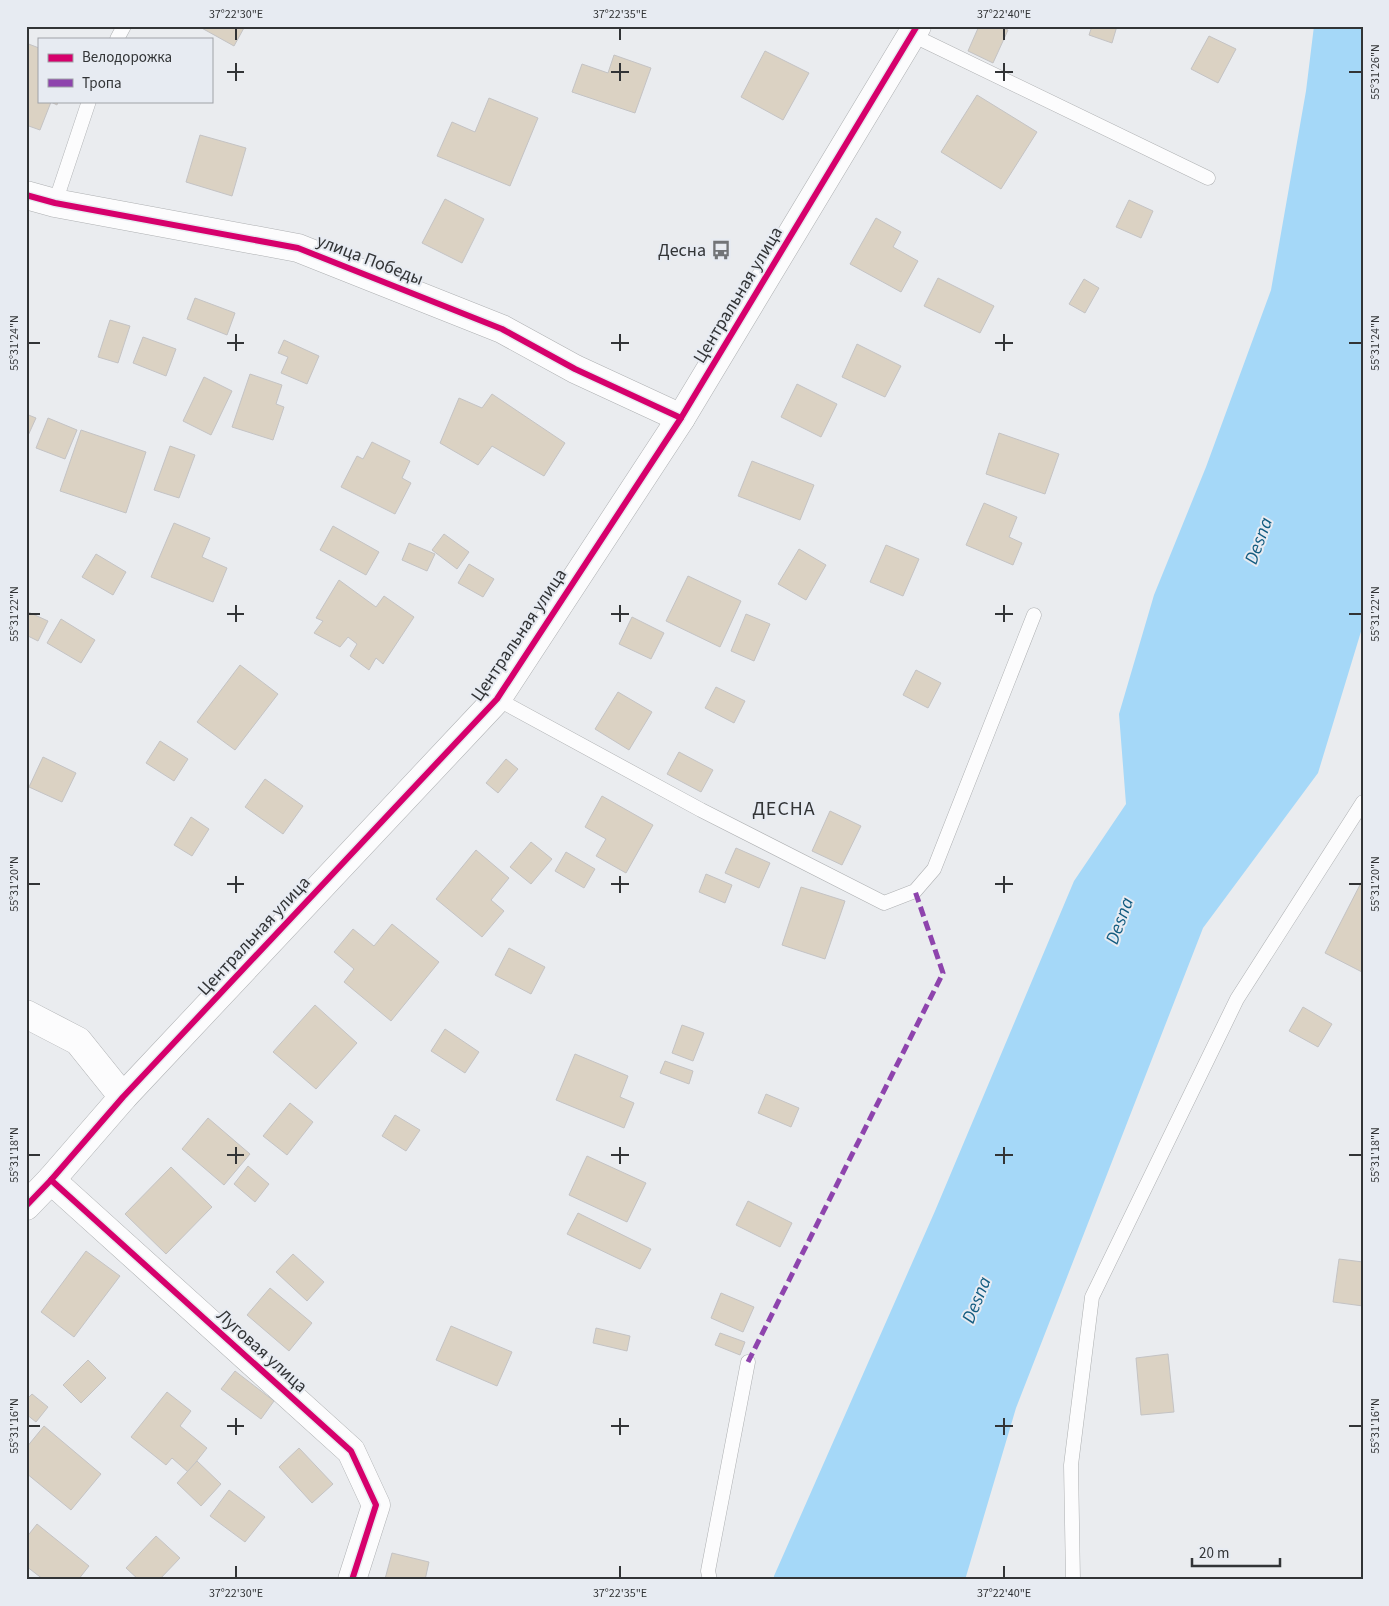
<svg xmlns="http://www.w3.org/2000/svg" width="1389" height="1606" font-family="'Source Sans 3',sans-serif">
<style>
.water{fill:#a5d8f8}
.building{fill:#dbd2c3;stroke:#c4c3c4}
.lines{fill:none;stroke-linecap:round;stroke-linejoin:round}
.service-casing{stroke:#aeb0b2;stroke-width:15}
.minor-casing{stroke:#aeb0b2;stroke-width:29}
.tertiary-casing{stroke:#aeb0b2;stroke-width:29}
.service{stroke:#fcfcfd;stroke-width:14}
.minor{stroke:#fcfcfd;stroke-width:28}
.tertiary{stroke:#fcfcfd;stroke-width:28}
.quiet{stroke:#8e44ad;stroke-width:5;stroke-dasharray:10 5;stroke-linecap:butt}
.cycleway-casing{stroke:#e7ebf2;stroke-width:9}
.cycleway{stroke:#d6006c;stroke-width:6}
.ticks{fill:none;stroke:#323436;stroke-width:2}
.labels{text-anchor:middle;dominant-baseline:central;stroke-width:4;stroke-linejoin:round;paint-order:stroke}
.poi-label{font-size:18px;fill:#323436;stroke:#e7ebf2;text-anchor:end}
.street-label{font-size:18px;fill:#323436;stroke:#e7ebf2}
.water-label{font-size:19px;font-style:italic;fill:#135c80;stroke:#e7ebf2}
.quarter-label{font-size:20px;letter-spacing:1px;fill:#323436;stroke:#e7ebf2}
.neatline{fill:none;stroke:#323436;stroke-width:2}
.ticks-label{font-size:12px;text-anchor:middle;fill:#323436}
</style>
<rect width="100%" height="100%" fill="#eaecef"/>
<polygon class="water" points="1314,26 1363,26 1363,625 1318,773 1203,928 1016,1408 965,1580 774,1580 774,1576 935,1211 1074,881 1126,804 1119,714 1154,595 1206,467 1271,290 1306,91"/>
<g class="building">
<polygon points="198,26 245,26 234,46"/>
<polygon points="979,26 998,26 1008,30 993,63 968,51"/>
<polygon points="1092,26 1117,26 1112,43 1089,35"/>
<polygon points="1209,36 1236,49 1218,83 1191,69"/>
<polygon points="26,43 39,48 39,101 58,101 57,105 51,102 40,130 26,125"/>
<polygon points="765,51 809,73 783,120 741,97"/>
<polygon points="614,55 651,68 635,113 572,92 582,64 608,73"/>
<polygon points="977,95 1037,132 1001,189 941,152"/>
<polygon points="489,98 538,118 510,186 437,156 452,122 475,132"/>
<polygon points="200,135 246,148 232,196 186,182"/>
<polygon points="445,199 484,219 462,263 422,243"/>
<polygon points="1129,200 1153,211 1141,238 1116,227"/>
<polygon points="876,218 901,232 893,247 918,261 901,292 850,264"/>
<polygon points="938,278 994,306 980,333 924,306"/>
<polygon points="1084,279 1099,288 1085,313 1069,304"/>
<polygon points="195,298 235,313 227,335 187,319"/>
<polygon points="110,320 130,326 118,363 98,357"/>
<polygon points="143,337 176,349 166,376 133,363"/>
<polygon points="284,340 319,356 307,384 281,373 288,357 278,353"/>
<polygon points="857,344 901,366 885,397 842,377"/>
<polygon points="250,374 282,385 276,404 284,407 273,440 232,427"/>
<polygon points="204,377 232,391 211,435 183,421"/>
<polygon points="797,384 837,404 821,437 781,417"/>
<polygon points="492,394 565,443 544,476 492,446 478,465 440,443 459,398 482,408"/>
<polygon points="26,414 36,418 26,440"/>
<polygon points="48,418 77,430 65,459 36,448"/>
<polygon points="81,430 146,452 126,513 60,491"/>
<polygon points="999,433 1059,454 1045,494 986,474"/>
<polygon points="372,442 410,461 402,478 411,483 395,514 341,487 357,456 363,459"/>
<polygon points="170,446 195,455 179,498 154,490"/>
<polygon points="752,461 814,485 800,520 738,496"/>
<polygon points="984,503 1017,517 1009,537 1022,543 1013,565 966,545"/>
<polygon points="174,523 210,538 202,557 227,568 213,602 151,577"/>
<polygon points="333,526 379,552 366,575 320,550"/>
<polygon points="444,534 469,552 457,569 432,550"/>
<polygon points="409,543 435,554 427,571 402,560"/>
<polygon points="886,545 919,559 903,596 870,582"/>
<polygon points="799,549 826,565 806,600 778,584"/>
<polygon points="96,554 126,572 113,595 82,577"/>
<polygon points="469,564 494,579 483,597 458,583"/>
<polygon points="688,576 741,601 720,647 666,621"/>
<polygon points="339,580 376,607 384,596 414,617 383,664 376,658 369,670 350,656 357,644 348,637 340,647 314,633 323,621 316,618"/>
<polygon points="26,611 48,621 38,641 26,635"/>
<polygon points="746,614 770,624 754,661 731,651"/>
<polygon points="632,617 664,633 651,659 619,644"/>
<polygon points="61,619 95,640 81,663 47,643"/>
<polygon points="240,665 278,694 235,750 197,722"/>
<polygon points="916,670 941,683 928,708 903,695"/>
<polygon points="716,687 745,701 734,723 705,708"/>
<polygon points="618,692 652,712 629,750 595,729"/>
<polygon points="160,741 188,759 174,781 146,763"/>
<polygon points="679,752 713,770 701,792 667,774"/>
<polygon points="43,757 76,773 62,802 29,787"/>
<polygon points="506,759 518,769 498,793 486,783"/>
<polygon points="265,779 303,806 283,834 245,807"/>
<polygon points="602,796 653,825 626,873 596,856 606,839 585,827"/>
<polygon points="830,811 861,826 842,865 812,851"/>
<polygon points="191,817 209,829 192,856 174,845"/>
<polygon points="531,842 552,859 531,884 510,867"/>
<polygon points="736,848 770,863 759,888 725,873"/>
<polygon points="476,850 509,878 491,900 504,911 482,937 436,899"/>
<polygon points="566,852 595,869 584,888 555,871"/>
<polygon points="706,874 732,885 725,903 699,892"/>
<polygon points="1363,879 1363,971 1362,972 1325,953"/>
<polygon points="801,887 845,901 825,959 782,945"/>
<polygon points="392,924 439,962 391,1021 344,982 354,969 334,952 353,929 374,946"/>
<polygon points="509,948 545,967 531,994 495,975"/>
<polygon points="315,1005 357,1043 316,1089 273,1052"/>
<polygon points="1303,1007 1332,1024 1318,1047 1289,1031"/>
<polygon points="682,1025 704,1033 693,1061 672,1053"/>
<polygon points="445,1029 479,1052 465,1073 431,1051"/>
<polygon points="575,1054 628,1076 620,1097 634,1103 624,1128 556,1100"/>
<polygon points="665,1061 693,1071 689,1084 660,1073"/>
<polygon points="766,1094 799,1108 791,1127 758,1113"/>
<polygon points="290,1103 313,1122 287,1155 263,1136"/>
<polygon points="395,1115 420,1130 406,1151 382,1136"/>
<polygon points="208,1118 250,1154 224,1185 182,1149"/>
<polygon points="587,1156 646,1183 627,1222 569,1195"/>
<polygon points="248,1166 269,1184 255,1202 234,1184"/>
<polygon points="171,1167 212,1207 166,1254 125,1214"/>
<polygon points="748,1201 792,1223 780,1247 736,1225"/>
<polygon points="578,1213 651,1249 640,1269 567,1234"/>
<polygon points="86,1251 120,1276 74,1337 41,1312"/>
<polygon points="293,1254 324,1282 307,1301 276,1272"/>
<polygon points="1339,1259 1363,1262 1363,1306 1333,1302"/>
<polygon points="270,1288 312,1323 289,1351 247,1315"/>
<polygon points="721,1293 754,1307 743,1332 711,1318"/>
<polygon points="451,1326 512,1352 497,1386 436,1360"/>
<polygon points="596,1328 630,1336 627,1351 593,1343"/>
<polygon points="720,1333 745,1342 740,1355 715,1345"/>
<polygon points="1168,1354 1174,1412 1141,1415 1136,1358"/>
<polygon points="88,1360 106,1378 81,1403 63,1385"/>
<polygon points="235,1371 274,1401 261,1419 221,1389"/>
<polygon points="167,1392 191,1411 180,1426 207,1448 188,1472 172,1458 166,1465 131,1437"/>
<polygon points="32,1394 48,1407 36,1422 26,1414 26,1400"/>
<polygon points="44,1426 101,1474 71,1510 26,1473 26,1448"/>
<polygon points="299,1448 333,1484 312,1503 279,1467"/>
<polygon points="197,1461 221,1484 201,1506 177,1483"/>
<polygon points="229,1490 265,1517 245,1542 210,1516"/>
<polygon points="37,1524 89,1566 78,1580 44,1580 26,1566 26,1538"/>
<polygon points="156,1536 180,1558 159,1580 139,1580 126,1568"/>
<polygon points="392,1553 429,1562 425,1580 385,1579"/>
</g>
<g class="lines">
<defs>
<g id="service">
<polyline points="912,35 1208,178"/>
<polyline points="117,39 124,26"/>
<polyline points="55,203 89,101"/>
<polyline points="497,699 701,810 884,903 915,891 934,869 1034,615"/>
<polyline points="710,1580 708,1571 748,1362"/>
<polyline points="1073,1580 1071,1465 1092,1297 1237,999 1363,802"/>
</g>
<g id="minor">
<polyline points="26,195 55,203 298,248 502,329 575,369 681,418"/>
<polyline points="26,1014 78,1041 123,1097"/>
<polyline points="51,1180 351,1451 376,1505 352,1580"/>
</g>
<polyline id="tertiary" points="26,1206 51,1180 123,1097 497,699 681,418 917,26"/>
</defs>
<use href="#service" class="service-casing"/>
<use href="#minor" class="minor-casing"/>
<use href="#tertiary" class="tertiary-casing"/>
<use href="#service" class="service"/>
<use href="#minor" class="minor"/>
<use href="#tertiary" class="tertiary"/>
<polyline class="quiet" points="748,1362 943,973 915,891"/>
<defs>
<g id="cycleway">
<polyline points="26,195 55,203 298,248 502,329 575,369 681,418"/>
<polyline points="51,1180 351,1451 376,1505 352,1580"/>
<polyline points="26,1206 51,1180 123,1097 497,699 681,418 917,26"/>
</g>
</defs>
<use href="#cycleway" class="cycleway-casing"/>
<use href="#cycleway" class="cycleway"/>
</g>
<path class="ticks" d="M236 28V40M620 28V40M1004 28V40M236 63V81M620 63V81M1004 63V81M227 72H244M611 72H629M995 72H1013M1349 72H1362M236 334V351M620 334V351M1004 334V351M28 343H40M227 343H244M611 343H629M995 343H1013M1349 343H1362M236 605V622M620 605V622M1004 605V622M28 614H40M227 614H244M611 614H629M995 614H1013M1349 614H1362M236 876V893M620 876V893M1004 876V893M28 884H40M227 884H244M611 884H629M995 884H1013M1349 884H1362M236 1147V1164M620 1147V1164M1004 1147V1164M28 1155H40M227 1155H244M611 1155H629M995 1155H1013M1349 1155H1362M236 1418V1435M620 1418V1435M1004 1418V1435M28 1426H40M227 1426H244M611 1426H629M995 1426H1013M1349 1426H1362M236 1566V1578M620 1566V1578M1004 1566V1578"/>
<defs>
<symbol id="bus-bare" viewBox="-9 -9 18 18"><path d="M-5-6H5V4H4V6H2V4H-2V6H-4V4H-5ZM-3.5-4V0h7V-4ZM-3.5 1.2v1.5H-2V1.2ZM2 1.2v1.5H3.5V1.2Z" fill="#727477" stroke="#e7ebf2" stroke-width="2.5" paint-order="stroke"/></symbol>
</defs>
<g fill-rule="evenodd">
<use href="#bus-bare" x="707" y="236" width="28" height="28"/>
</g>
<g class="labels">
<g class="poi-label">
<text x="706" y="250">Десна</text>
</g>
<g class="street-label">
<text transform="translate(370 260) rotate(21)">улица Победы</text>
<text transform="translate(738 295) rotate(-59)">Центральная улица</text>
<text transform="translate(519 635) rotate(-56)">Центральная улица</text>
<text transform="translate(254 936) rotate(-47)">Центральная улица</text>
<text transform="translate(262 1351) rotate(42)">Луговая улица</text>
</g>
<g class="water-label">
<text transform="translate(1259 541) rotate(-70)">Desna</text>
<text transform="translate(1120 921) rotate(-70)">Desna</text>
<text transform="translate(977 1300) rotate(-68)">Desna</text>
</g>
<g class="quarter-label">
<text x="784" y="809">ДЕСНА</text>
</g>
</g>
<rect width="1389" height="1606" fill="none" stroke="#e7ebf2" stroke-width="55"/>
<rect x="38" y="38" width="175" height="65" fill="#e7ebf2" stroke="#9fa2a7"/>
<rect x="48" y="54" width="25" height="8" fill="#d6006c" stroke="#9fa2a7"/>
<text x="82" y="62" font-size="15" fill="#323436">Велодорожка</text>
<rect x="48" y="79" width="25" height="8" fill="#8e44ad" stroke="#9fa2a7"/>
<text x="82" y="88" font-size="15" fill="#323436">Тропа</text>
<path d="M1192 1558v8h88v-8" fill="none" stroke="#323436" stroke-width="2.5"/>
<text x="1199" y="1558" font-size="15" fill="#323436" stroke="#e7ebf2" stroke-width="4" paint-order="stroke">20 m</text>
<rect x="28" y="28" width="1334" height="1550" class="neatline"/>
<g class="ticks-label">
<text x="236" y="18">37°22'30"E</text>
<text x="620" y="18">37°22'35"E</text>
<text x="1004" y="18">37°22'40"E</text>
<text transform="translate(1375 72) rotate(-90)" y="4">55°31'26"N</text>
<text transform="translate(14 343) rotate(-90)" y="4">55°31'24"N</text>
<text transform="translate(1375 343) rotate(-90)" y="4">55°31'24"N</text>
<text transform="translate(14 614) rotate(-90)" y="4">55°31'22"N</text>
<text transform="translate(1375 614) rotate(-90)" y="4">55°31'22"N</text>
<text transform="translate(14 884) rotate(-90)" y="4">55°31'20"N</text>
<text transform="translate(1375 884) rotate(-90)" y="4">55°31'20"N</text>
<text transform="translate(14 1155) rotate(-90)" y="4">55°31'18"N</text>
<text transform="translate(1375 1155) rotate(-90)" y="4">55°31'18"N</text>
<text transform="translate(14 1426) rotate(-90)" y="4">55°31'16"N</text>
<text transform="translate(1375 1426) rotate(-90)" y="4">55°31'16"N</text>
<text x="236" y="1597">37°22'30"E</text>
<text x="620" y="1597">37°22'35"E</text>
<text x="1004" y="1597">37°22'40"E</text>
</g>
</svg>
